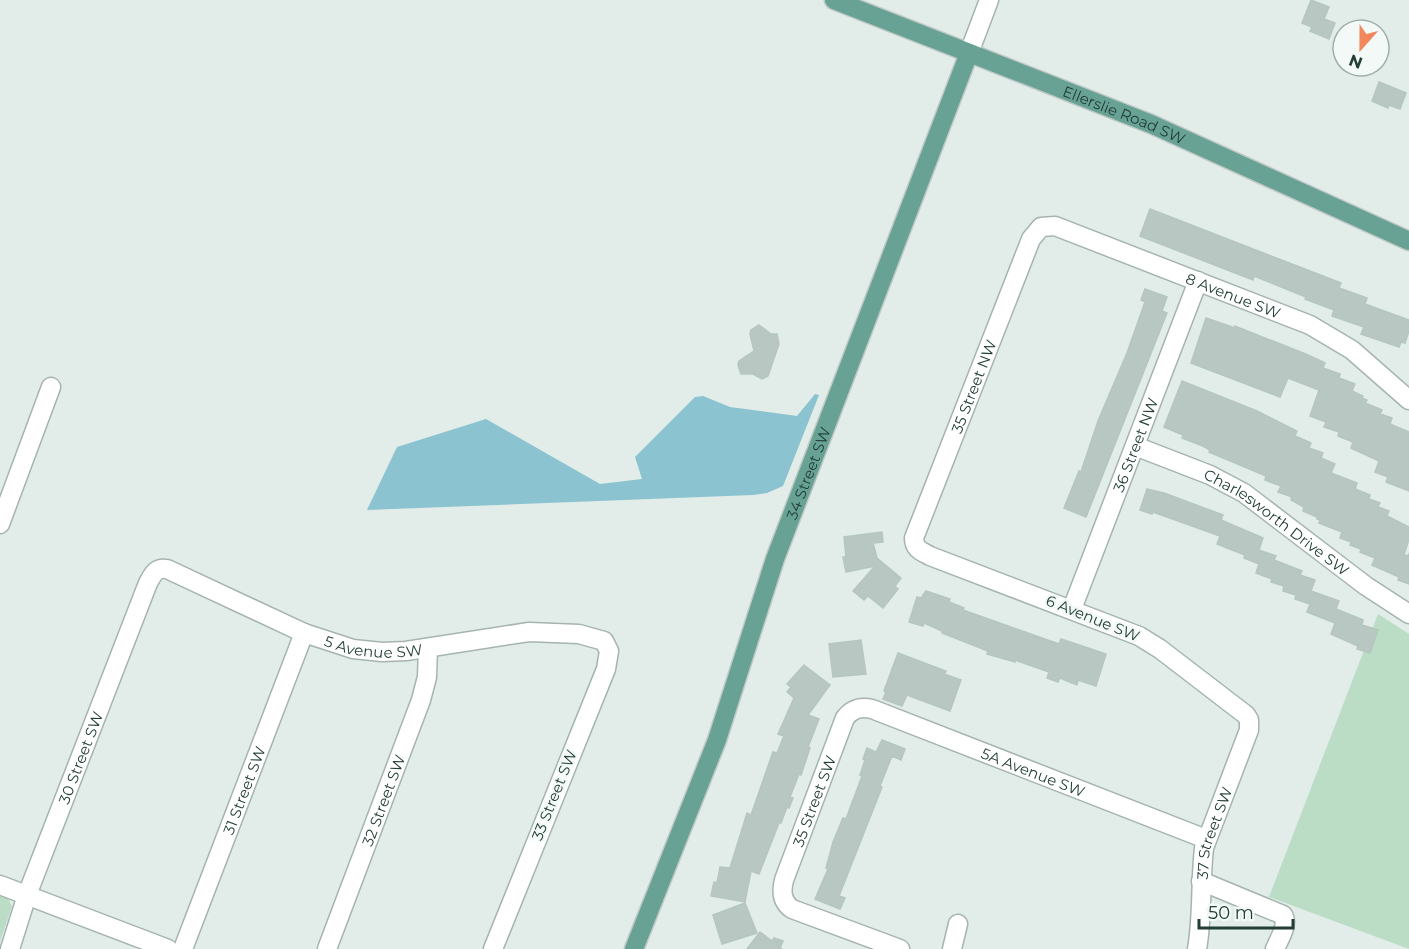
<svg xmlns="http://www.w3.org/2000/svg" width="1409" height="949" font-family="Montserrat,sans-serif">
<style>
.green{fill:#bbddc6}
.water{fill:#8bc3d1}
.building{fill:#b8c7c1;stroke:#b5c6c0;stroke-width:1.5}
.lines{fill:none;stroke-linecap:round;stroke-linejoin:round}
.minor-casing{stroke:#a5b4af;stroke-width:21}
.major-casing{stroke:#c1c9c7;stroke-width:21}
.minor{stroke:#fff;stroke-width:18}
.major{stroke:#67a295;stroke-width:18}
.labels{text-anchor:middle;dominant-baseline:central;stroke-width:5;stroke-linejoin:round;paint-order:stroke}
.street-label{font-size:15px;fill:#223e37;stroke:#f3f9f6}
</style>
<rect width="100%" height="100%" fill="#e2ece8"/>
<g class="green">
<polygon points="1378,614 1409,634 1409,949 1269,897"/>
<polygon points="0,894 7,897 12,906 0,942"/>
</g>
<polygon class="water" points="815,394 819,395 783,486 767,493 753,495 367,510 397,447 486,419 600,484 642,479 635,457 695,397 703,396 730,407 797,416"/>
<g class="building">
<polygon points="1311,0 1329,7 1324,19 1335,23 1329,39 1310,31 1312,27 1302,23"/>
<polygon points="1379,82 1406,93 1400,109 1389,105 1388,108 1372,101"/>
<polygon points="1150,209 1341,283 1339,288 1367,298 1365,304 1409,320 1409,331 1405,343 1401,342 1399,347 1361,334 1364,327 1332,316 1334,310 1305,299 1306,297 1254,276 1253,280 1140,236"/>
<polygon points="1145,289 1167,297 1162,311 1167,313 1086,517 1064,508 1079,471 1081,472 1098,421 1127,353 1145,302 1141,300"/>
<polygon points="1206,318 1235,328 1235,326 1308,355 1325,363 1323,368 1340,374 1339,378 1355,384 1352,391 1363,396 1362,398 1367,400 1365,403 1382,410 1380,414 1392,418 1390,424 1409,432 1409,491 1386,482 1388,477 1375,472 1379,461 1351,448 1353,442 1338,436 1339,432 1324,427 1326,422 1310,416 1319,390 1288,378 1280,397 1191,363"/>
<polygon points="759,325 771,334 777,334 779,344 768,376 762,379 753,374 741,374 738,365 739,361 754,351 750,334 751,330"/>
<polygon points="1182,381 1257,411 1297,431 1295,436 1311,443 1309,448 1323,453 1321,458 1335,464 1331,473 1357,483 1355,489 1370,495 1369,499 1380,503 1378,507 1389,511 1387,516 1409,527 1409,539 1404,555 1407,556 1409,554 1409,584 1398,580 1399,577 1372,565 1375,558 1360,552 1361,549 1350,545 1351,542 1340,538 1342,532 1319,523 1320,520 1317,519 1317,517 1303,511 1304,507 1291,500 1292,497 1278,492 1281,486 1265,480 1266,476 1209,452 1210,450 1203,446 1182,438 1183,435 1164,427"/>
<polygon points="1147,489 1164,493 1223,515 1221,520 1263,538 1259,550 1276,556 1274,560 1302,571 1300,575 1315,580 1311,591 1339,601 1336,609 1363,620 1362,625 1378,630 1370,653 1357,649 1358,646 1331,634 1335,623 1307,612 1310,604 1295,599 1296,595 1283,591 1284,586 1271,582 1272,579 1256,573 1259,564 1244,558 1245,555 1217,544 1220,536 1153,512 1152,514 1140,510"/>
<polygon points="882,532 883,542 873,543 877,558 901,578 895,586 898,589 883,608 868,596 864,600 853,591 875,566 846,572 843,557 846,557 844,537"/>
<polygon points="926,591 950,599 949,602 964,608 963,610 1059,644 1061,639 1106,654 1096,686 1078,680 1077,685 1060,678 1058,682 1047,678 1049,672 1015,660 1015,662 987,654 988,651 942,633 942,631 924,623 923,626 909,622 917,597 921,598"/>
<polygon points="861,640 866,674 833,677 829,644"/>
<polygon points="898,653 946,671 944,674 961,680 950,711 907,695 902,706 883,699 886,692 884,691"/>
<polygon points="804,665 830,685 808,715 819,719 808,747 810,748 801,775 799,774 790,797 793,798 789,808 787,807 781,823 779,823 759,874 751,871 745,902 711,896 714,882 717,883 720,867 730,868 747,813 751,815 773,752 777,753 784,736 778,734 794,698 787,692 791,687 787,684"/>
<polygon points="882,740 905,749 901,760 892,756 880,786 882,787 839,896 845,898 840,909 815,899 828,869 826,868 833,842 843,818 846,819 862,776 860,775 865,760 863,759 867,748 876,752"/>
<polygon points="745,903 757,933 722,944 713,915"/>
<polygon points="760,932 772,941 774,938 783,941 780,948 782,949 747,949"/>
</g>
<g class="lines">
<defs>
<g id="minor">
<polyline points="969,53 989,0"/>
<path id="s1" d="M1135 446 1210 475 1244 493 1366 586 1409 614"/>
<polyline points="0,524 51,387"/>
<path id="s2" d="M1072 609 1198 281"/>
<path d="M1201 881 1283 915C1289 925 1279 939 1275 949"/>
<polyline points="0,885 168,949"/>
<path id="s3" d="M10 949 27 895 148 583C153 574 156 567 167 569L304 633 353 649 382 652 406 651 529 632 579 634 604 641 609 651 606 669 493 949"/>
<path id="s4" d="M183 949 304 633"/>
<path id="s5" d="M327 949 421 700 427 677 428 648"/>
<path id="s6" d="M900 949 792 909C782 902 781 892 784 880L845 718C852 709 860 706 872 709L1206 839"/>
<polyline points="952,949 958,924"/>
<path id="s7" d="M1197 949C1203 915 1200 882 1204 848L1249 730V720L1246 715 1160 649 1139 636 930 556C921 551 914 549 914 538L1031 239 1041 227 1055 226 1310 325 1352 350 1409 400"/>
</g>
<g id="major">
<path id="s8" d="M834 0 1151 124 1409 241"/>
<path id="s9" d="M634 949 717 740 775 559 969 53"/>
</g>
</defs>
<use href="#minor" class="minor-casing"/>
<use href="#major" class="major-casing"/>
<use href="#minor" class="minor"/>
<use href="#major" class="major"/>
</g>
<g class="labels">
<g class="street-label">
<text stroke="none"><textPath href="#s8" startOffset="312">Ellerslie Road SW</textPath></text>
<text stroke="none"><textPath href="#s7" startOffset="1168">8 Avenue SW</textPath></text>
<text stroke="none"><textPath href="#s7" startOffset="789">35 Street NW</textPath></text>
<text stroke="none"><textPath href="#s2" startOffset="176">36 Street NW</textPath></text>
<text stroke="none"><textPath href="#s9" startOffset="507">34 Street SW</textPath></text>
<text stroke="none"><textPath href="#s1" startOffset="162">Charlesworth Drive SW</textPath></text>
<text transform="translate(1093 618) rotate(22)">6 Avenue SW</text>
<text stroke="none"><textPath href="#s3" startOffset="640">5 Avenue SW</textPath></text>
<text stroke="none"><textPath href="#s3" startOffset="204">30 Street SW</textPath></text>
<text stroke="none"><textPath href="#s6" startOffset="524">5A Avenue SW</textPath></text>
<text stroke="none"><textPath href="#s4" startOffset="170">31 Street SW</textPath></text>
<text transform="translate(554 795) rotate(-68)">33 Street SW</text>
<text stroke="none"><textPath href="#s5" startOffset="159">32 Street SW</textPath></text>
<text stroke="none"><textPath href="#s6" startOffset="232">35 Street SW</textPath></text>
<text stroke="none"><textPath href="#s7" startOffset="118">37 Street SW</textPath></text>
</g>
</g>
<g transform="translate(1361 48) rotate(201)"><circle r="28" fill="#f3f9f6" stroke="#9faeaa" stroke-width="1.5"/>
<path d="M0-4.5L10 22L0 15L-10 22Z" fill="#f1875b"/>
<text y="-9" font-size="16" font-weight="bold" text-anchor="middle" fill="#223e37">N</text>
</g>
<path d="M1199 919v9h94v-9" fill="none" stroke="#223e37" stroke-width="3"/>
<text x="1208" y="919" font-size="18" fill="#223e37" stroke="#f3f9f6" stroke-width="4.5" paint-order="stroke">50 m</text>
</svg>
